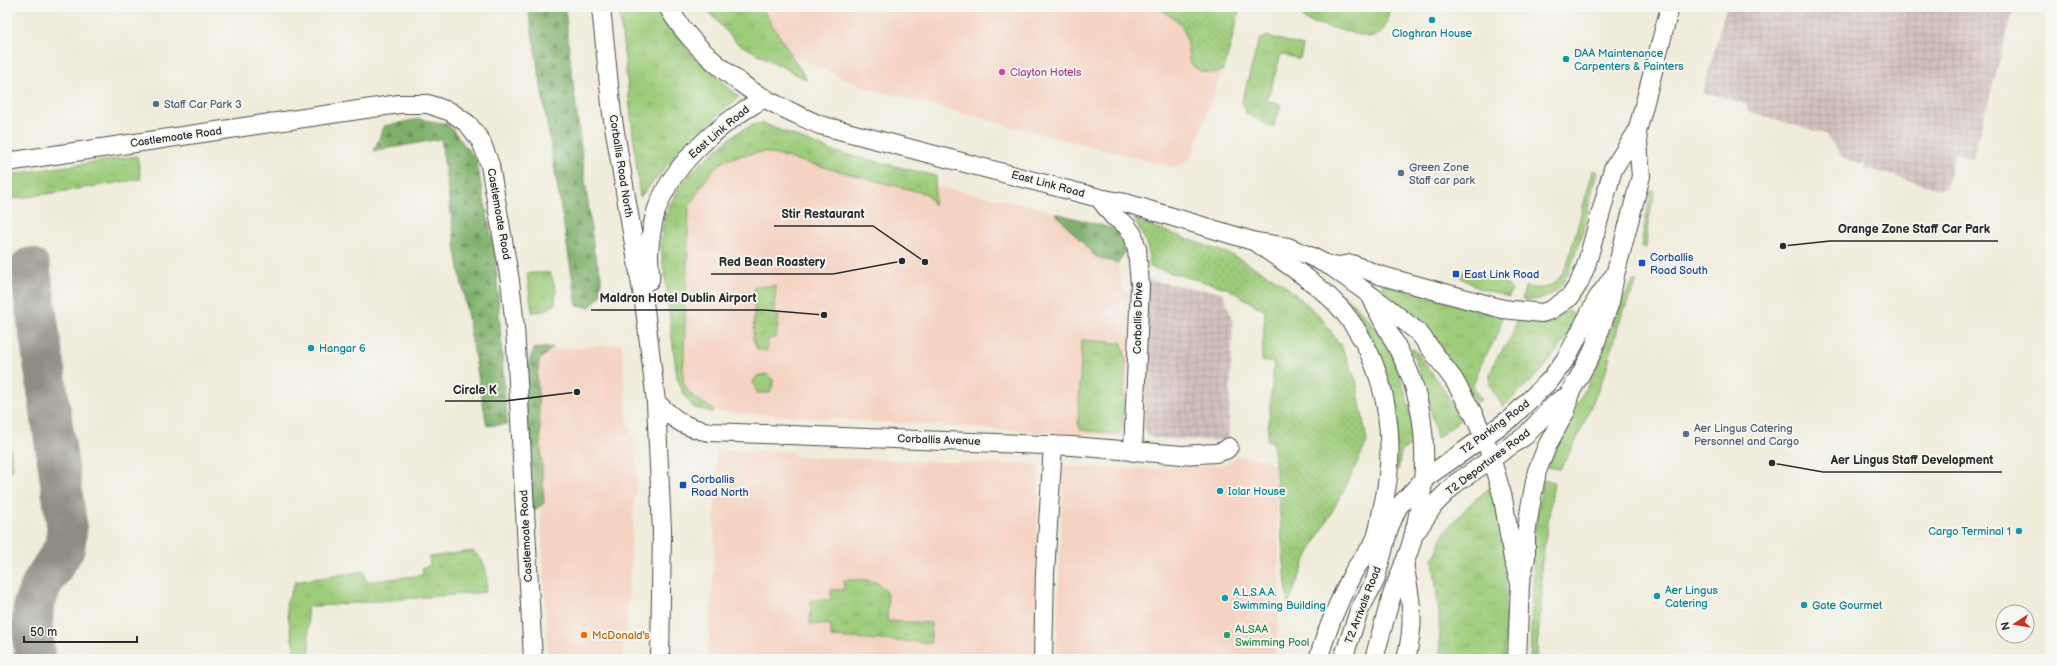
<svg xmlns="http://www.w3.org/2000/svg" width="2057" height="666" font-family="'Balsamiq Sans',sans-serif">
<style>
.built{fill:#f5d3c2}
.industrial{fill:url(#industrial-grid)}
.grass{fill:url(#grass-tufts);stroke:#647c52}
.forest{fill:url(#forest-firs);stroke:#546e4a}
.garden{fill:url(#garden-dots);stroke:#647c52}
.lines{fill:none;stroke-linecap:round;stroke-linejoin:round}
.taxiway{stroke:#8e8c83;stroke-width:41}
.street-casing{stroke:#494845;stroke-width:20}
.street{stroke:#fff;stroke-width:18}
.culture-dot{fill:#0f9aa8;stroke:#f6f6f2;stroke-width:1.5}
.hotel-dot{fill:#d1479c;stroke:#f6f6f2;stroke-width:1.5}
.service-dot{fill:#5c6f8a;stroke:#f6f6f2;stroke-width:1.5}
.transit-dot{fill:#1a4fb4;stroke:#f6f6f2;stroke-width:1.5}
.food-dot{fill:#e8710a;stroke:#f6f6f2;stroke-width:1.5}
.leisure-dot{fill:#2e9e5b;stroke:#f6f6f2;stroke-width:1.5}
.labels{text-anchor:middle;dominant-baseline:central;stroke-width:4;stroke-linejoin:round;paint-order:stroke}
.culture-label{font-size:11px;fill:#0d838f;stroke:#f6f6f2;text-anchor:start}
.hotel-label{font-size:11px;fill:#b23c85;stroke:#f6f6f2;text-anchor:start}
.service-label{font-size:11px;fill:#4e5e75;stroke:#f6f6f2;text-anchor:start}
.street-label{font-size:11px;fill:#2b2b2b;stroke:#f6f6f2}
.transit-label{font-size:11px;fill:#164399;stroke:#f6f6f2;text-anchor:start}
.leisure-label{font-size:11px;fill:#27864d;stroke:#f6f6f2;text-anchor:start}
.food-label{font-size:11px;fill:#c56008;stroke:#f6f6f2;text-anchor:start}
.leader{fill:none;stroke:#2b2b2b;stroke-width:1.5}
.callout-dot{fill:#2b2b2b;stroke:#f6f6f2;stroke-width:1.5}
.callout-label{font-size:12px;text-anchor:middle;font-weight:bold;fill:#2b2b2b;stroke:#f6f6f2;stroke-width:4;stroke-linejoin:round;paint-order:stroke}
</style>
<defs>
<pattern id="industrial-grid" width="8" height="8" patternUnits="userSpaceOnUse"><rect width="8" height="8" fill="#d1c0bd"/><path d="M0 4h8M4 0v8" fill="none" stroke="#b4a5a3"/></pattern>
<pattern id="grass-tufts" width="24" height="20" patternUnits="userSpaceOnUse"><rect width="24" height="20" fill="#9dcc7a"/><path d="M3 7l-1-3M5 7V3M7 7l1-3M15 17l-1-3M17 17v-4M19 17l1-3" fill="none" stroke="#87af6a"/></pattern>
<pattern id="forest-firs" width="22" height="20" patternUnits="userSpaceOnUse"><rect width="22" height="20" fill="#7eb06a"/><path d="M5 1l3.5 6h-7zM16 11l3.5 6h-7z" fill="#678f57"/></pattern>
<pattern id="garden-dots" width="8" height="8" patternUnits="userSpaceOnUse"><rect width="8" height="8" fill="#9dcc7a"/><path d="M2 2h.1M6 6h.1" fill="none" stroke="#87af6a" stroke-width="1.8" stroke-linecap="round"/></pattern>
</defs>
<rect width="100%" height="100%" fill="#f6f6f2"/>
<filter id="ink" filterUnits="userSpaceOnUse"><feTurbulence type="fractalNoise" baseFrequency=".025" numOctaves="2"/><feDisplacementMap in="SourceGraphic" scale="8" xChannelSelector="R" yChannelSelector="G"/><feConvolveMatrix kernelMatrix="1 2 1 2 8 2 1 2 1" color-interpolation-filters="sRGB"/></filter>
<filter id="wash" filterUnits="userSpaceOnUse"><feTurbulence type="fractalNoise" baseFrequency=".012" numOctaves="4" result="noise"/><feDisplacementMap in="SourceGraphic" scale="16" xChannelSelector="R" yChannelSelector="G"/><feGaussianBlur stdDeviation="0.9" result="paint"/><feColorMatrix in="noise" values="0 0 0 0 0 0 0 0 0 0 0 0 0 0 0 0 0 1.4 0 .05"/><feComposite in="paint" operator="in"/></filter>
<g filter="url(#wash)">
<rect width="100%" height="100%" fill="#f0ecdb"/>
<g class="built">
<polygon points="731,7 1240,7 1226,63 1222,71 1193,153 1186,163 1173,167 1010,126 866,88 800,59 757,35"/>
<polygon points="753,150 803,151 935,186 1029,205 1055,213 1096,257 1118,263 1122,288 1133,295 1127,430 1124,437 718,412 698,400 685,387 683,380 688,215 691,202 696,190 718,163"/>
<polygon points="622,344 628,424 636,440 637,483 634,501 627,626 623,647 623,659 548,659 533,361 538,351"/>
<polygon points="716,451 792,451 797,457 1039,465 1035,659 707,659 713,577"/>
<polygon points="1236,456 1267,460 1274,465 1281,600 1274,659 1056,659 1063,471 1065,466 1142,469 1225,464 1233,460"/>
</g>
<g class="industrial">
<polygon points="1726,7 2014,7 1973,159 1955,153 1946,188 1940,189 1865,168 1865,164 1844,159 1825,134 1747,111 1748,104 1703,92"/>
<polygon points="1147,280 1223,293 1233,321 1228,441 1153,438 1148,435 1143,426"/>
</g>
<g class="grass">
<polygon points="619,7 660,7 687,50 739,97 684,146 640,197"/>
<polygon points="704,7 761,7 807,80 737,43"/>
<path d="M1296 7H1390C1386 23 1387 36 1368 37L1306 21Z"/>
<polygon points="1268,36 1303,46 1300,59 1281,54 1267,101 1281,105 1273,128 1246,113 1242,101 1259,40"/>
<path d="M762 123 832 151 936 176 934 205 927 194 765 152C751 154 732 155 720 164 707 174 697 193 689 207L683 380C686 395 702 402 714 410L713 412 694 408 683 393 677 377C673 346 669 314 666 283 664 267 659 247 662 232 667 198 688 173 714 152 728 140 743 125 762 123Z"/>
<polygon points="137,156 141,179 7,200 7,175"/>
<path d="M1593 170 1597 172C1590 198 1576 275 1556 291 1546 299 1534 302 1522 299L1525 287C1549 291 1556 286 1567 265Z"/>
<polygon points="1651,190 1655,191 1648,223 1646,248 1641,246"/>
<path d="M1463 271C1479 275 1504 276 1512 291L1509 297 1479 288 1461 278Z"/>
<polygon points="527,273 550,273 556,289 555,304 545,311 532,312"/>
<polygon points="1633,281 1637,281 1621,317 1605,374 1576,441 1560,469 1547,467 1575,407 1595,372 1615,315"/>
<polygon points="1383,284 1502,317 1499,332 1482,362 1473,385 1481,400 1476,402 1439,346 1409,312 1383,289"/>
<polygon points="755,286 776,286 774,311 775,315 779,315 776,338 768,339 767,351 757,349 753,339"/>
<path d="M1342 294C1391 332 1409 386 1414 445L1406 448 1401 452 1398 470 1395 469 1388 378 1378 350 1358 314Z"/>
<path d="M1569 310 1577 317 1563 343 1541 371 1503 407 1490 386V375L1495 361 1512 336 1517 317C1539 320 1550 321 1569 310Z"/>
<polygon points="1082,340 1122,343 1126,360 1122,429 1118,434 1081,430 1078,423"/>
<path d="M1414 349 1441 385 1461 420 1437 438C1430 406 1424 380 1411 350Z"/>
<polygon points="767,374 774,381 770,393 757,393 753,382 757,376"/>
<polygon points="7,426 13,468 7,475"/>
<polygon points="1543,479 1554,482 1541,568 1542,595 1536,659 1530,659 1535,528"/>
<polygon points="1492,486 1506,561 1505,659 1440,659 1439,613 1433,560 1445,532 1470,504"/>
<path d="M473 551C487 562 488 575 486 592L307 607 310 659H296L286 605 295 582 364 571 366 582 423 575 422 568 430 566 429 557Z"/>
<path d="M843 580C859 580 882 576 887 596 889 603 887 614 887 621L931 623V643L831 637V625L810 624 811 600H831V590H844Z"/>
</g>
<g class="forest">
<polygon points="528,7 565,7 569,51 594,252 601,275 601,295 590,307 577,306"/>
<polygon points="419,119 448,124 476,160 495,253 507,424 487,426 456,251 441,139 374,151 384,126"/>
<polygon points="1055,213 1115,229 1123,240 1125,252 1118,263 1096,257"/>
<polygon points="553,347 539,361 537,376 544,503 530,514 524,375 534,349"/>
</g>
<g class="garden">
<path d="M1159 7H1240L1226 63 1222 71C1212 75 1197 73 1191 63 1185 52 1190 38 1180 24 1175 17 1165 14 1159 7Z"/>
<polygon points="1135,220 1232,255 1281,282 1319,315 1341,346 1356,380 1367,442 1346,486 1306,559 1288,605 1273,442 1267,440 1274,363 1262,361 1265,311 1227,288 1150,267 1147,244"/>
</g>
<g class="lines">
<polyline class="taxiway" points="30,268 67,527 65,547 43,582 34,603 32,626 35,659"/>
</g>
</g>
<g filter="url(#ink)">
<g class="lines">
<defs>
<g id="street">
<polyline points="601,7 612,114 645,309 656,402 662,531 660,659"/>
<path d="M668 7C686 39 719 68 749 89 771 104 796 114 820 125L1099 198 1126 203 1256 242 1288 247 1312 257 1332 267 1388 308 1419 333 1454 380 1474 415 1488 447 1503 498 1513 559 1520 583"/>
<polyline points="7,162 399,104 428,104 451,112 468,124 481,141 490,165 510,281 515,327 533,659"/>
<polyline points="1099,198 1113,216 1126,225 1133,235 1137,249 1140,285 1133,452"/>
<path d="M1259 244C1289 267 1326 287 1349 319 1389 373 1398 445 1382 510 1380 520 1379 533 1374 542 1368 553 1358 563 1352 575 1338 602 1327 630 1318 659"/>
<polyline points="1332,267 1352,264 1379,275 1503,309 1542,313 1551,310 1570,297 1579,283 1586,266 1613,169 1637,132"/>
<path d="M650 280C651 272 649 265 649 256 649 245 651 234 653 223 664 169 719 123 765 98"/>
<path d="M1371 296C1383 326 1403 352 1413 383 1430 434 1426 489 1412 541 1407 559 1399 575 1393 592 1386 614 1380 637 1374 659"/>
<path d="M656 402C675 420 683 427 709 432L1072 446 1182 455 1216 453 1226 450 1229 447"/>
<polyline points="1418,529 1434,505 1456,483 1525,436 1557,402 1569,395"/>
<path d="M1404 563C1411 602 1416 620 1406 659"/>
<polyline points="1043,659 1045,573 1053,445"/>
<polyline points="1343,659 1359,611 1375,581 1389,528 1398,507 1424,479 1511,418 1551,379 1567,357 1597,299 1612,278"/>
<polyline points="1517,659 1520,583 1526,558 1526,535 1530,508 1537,471 1548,444 1566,411 1569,395 1592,353 1610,302 1615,275 1641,176 1637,132 1670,7"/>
</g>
</defs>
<use href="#street" class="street-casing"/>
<use href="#street" class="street"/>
</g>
</g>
<g class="culture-dot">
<circle cx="1432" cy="20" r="4"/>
<circle cx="1566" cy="59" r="4"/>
<circle cx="311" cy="348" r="4"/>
<circle cx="1220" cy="491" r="4"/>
<circle cx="2019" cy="531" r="4"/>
<circle cx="1657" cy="596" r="4"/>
<circle cx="1225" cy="598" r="4"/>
<circle cx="1804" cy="605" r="4"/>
</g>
<circle class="hotel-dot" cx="1002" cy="72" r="4"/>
<g class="service-dot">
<circle cx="156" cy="104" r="4"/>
<circle cx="1401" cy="173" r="4"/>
<circle cx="1686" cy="434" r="4"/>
</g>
<g class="transit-dot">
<rect x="1638" y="259" width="8" height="8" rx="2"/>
<rect x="1452" y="270" width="8" height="8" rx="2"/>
<rect x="679" y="481" width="8" height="8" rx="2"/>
</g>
<circle class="food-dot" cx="584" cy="635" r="4"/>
<circle class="leisure-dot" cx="1227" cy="635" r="4"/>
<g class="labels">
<g class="culture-label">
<text x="1432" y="33" text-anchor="middle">Cloghran House</text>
<text x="1574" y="53">DAA Maintenance<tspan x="1574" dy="13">Carpenters &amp; Painters</tspan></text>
<text x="319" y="348">Hangar 6</text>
<text x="1228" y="491">Iolar House</text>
<text x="2011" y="531" text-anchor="end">Cargo Terminal 1</text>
<text x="1665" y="590">Aer Lingus<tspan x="1665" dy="13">Catering</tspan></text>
<text x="1233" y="592">A.L.S.A.A.<tspan x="1233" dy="13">Swimming Building</tspan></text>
<text x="1812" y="605">Gate Gourmet</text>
</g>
<g class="hotel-label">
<text x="1010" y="72">Clayton Hotels</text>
</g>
<g class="service-label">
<text x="164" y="104">Staff Car Park 3</text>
<text x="1409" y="167">Green Zone<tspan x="1409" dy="13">Staff car park</tspan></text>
<text x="1694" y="428">Aer Lingus Catering<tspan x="1694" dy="13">Personnel and Cargo</tspan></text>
</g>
<g class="street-label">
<text transform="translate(719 132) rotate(-40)">East Link Road</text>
<text transform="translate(176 137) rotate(-8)">Castlemoate Road</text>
<text transform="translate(621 166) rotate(81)">Corballis Road North</text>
<text transform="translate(1048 184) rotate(15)">East Link Road</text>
<text transform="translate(499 214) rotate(80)">Castlemoate Road</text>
<text transform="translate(1138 318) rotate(-89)">Corballis Drive</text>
<text transform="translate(1495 427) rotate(-37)">T2 Parking Road</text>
<text transform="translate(939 440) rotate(2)">Corballis Avenue</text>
<text transform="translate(1488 462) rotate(-37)">T2 Departures Road</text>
<text transform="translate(526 536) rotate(-93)">Castlemoate Road</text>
<text transform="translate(1363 605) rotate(-69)">T2 Arrivals Road</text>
</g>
<g class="transit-label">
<text x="1650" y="257">Corballis<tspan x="1650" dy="13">Road South</tspan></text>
<text x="1464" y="274">East Link Road</text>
<text x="691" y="479">Corballis<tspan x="691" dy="13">Road North</tspan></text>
</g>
<g class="leisure-label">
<text x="1235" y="629">ALSAA<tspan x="1235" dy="13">Swimming Pool</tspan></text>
</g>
<g class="food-label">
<text x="592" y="635">McDonald's</text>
</g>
</g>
<path class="leader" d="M925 262L873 226H774M1783 246L1830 241H1998M902 261L833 274H711M824 315L764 310H591M577 392L505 401H445M1772 463L1823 472H2002"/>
<g class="callout-dot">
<circle cx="925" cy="262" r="4"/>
<circle cx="1783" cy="246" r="4"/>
<circle cx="902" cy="261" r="4"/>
<circle cx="824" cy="315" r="4"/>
<circle cx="577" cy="392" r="4"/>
<circle cx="1772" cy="463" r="4"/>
</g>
<g class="callout-label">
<text x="823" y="218">Stir Restaurant</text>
<text x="1914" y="233">Orange Zone Staff Car Park</text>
<text x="772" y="266">Red Bean Roastery</text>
<text x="678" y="302">Maldron Hotel Dublin Airport</text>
<text x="475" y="394">Circle K</text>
<text x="1912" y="464">Aer Lingus Staff Development</text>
</g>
<rect width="2057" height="666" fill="none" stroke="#f6f6f2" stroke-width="24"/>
<g transform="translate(2015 624) rotate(258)"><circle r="19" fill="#f6f6f2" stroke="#a5a5a2"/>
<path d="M0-3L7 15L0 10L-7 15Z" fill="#c8321e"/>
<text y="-6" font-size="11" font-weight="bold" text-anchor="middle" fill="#2b2b2b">N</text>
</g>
<path d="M24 636v6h113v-6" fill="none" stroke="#2b2b2b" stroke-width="2"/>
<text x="30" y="636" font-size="12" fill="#2b2b2b" stroke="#f6f6f2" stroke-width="3" paint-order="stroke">50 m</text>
</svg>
